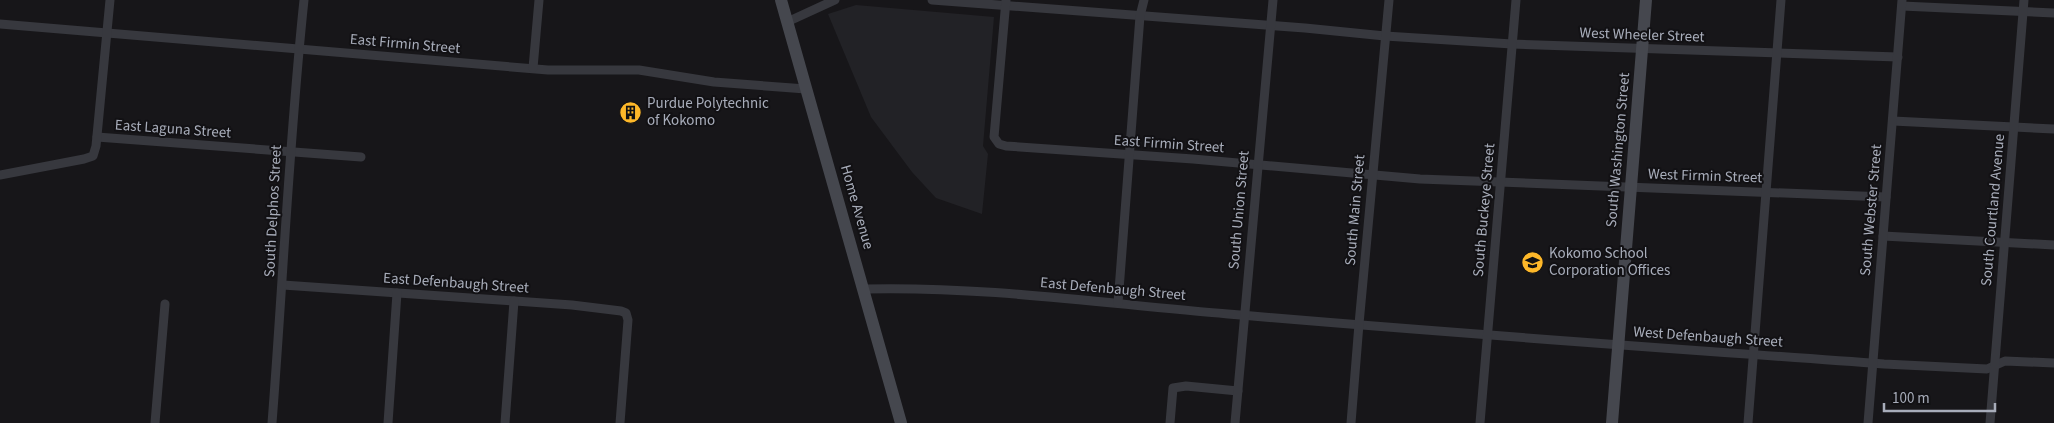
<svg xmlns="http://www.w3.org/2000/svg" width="2054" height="423" font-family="'Source Sans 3',sans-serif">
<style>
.built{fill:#222226}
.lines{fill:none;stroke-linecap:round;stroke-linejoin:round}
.street{stroke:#37383e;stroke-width:9}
.secondary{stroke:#45474e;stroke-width:12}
.labels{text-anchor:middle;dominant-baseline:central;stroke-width:4;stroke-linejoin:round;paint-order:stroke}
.street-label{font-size:15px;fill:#a8adba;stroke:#121114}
.poi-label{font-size:15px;fill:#a8adba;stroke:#121114;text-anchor:start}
</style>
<rect width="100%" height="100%" fill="#171619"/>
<polygon class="built" points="856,5 994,17 983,146 988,154 982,214 936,198 912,172 871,117 828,14"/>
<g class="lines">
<g class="street">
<polyline points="932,0 1305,28 1385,36 1512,44 1898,57"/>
<polyline points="1006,0 994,137 999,144 1006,146 1193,159 1420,179 1886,197"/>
<polyline points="1902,6 2054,13"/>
<polyline points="787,22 835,0"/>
<polyline points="0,24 548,70 639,70 714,82 806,89"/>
<polyline points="533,68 539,0"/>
<polyline points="1893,121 2054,129"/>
<polyline points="97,137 361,157"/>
<polyline points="0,175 84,159 93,156 96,146 110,0"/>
<polyline points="1883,236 2054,245"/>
<polyline points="283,285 572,305 621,311 626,313 628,320 620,423"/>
<path d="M864 289C986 286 1106 304 1228 314 1446 333 1665 348 1884 364L1987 369 2005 361 2054 363"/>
<polyline points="1118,303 1140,16 1144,0"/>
<polyline points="155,423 165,304"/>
<path d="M272 423C283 282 289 141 304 0"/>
<polyline points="388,423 397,293"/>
<polyline points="505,423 514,301"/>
<polyline points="1170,423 1173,388 1186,386 1238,391"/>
<polyline points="1235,423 1273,0"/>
<polyline points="1351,423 1359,324 1389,0"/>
<polyline points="1480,423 1516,0"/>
<polyline points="1748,423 1781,0"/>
<polyline points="1868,423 1902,0"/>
<polyline points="1990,423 2024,0"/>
</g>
<g class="secondary">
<polyline points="781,0 901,423"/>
<polyline points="1612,423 1646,0"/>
</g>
</g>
<defs>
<symbol id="building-disc" viewBox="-11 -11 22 22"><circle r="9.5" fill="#feb829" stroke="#121114"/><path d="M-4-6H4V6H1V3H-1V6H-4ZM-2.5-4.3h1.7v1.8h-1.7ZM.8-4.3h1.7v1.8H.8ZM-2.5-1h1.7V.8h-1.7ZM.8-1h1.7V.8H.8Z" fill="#111"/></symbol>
<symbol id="school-disc" viewBox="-11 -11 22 22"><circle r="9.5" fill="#feb829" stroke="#121114"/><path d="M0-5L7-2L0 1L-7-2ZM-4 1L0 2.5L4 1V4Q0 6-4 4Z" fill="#111"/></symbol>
</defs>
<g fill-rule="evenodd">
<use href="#building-disc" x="618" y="100" width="25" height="25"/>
<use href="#school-disc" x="1520" y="250" width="25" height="25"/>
</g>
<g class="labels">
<g class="street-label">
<text transform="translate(1642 35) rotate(2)">West Wheeler Street</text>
<text transform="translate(405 44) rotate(5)">East Firmin Street</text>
<text transform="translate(173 129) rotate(4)">East Laguna Street</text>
<text transform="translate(1169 144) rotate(4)">East Firmin Street</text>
<text transform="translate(1618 150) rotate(-85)">South Washington Street</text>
<text transform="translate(1705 176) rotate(2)">West Firmin Street</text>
<text transform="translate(857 207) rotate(74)">Home Avenue</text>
<text transform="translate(1239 210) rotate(-85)">South Union Street</text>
<text transform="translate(1355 210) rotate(-85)">South Main Street</text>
<text transform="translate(1484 210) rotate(-85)">South Buckeye Street</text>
<text transform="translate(1871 210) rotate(-85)">South Webster Street</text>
<text transform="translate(1993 210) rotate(-85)">South Courtland Avenue</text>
<text transform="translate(273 211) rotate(-87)">South Delphos Street</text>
<text transform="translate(456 283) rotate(4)">East Defenbaugh Street</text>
<text transform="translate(1113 289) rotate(5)">East Defenbaugh Street</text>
<text transform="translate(1708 337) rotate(4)">West Defenbaugh Street</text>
</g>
<g class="poi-label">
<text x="647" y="103">Purdue Polytechnic<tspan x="647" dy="17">of Kokomo</tspan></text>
<text x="1549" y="253">Kokomo School<tspan x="1549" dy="17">Corporation Offices</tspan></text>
</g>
</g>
<path d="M1884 403v8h111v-8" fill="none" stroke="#a8adba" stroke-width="2.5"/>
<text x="1892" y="403" font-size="15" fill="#a8adba" stroke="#121114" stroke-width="4" paint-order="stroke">100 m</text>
</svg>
